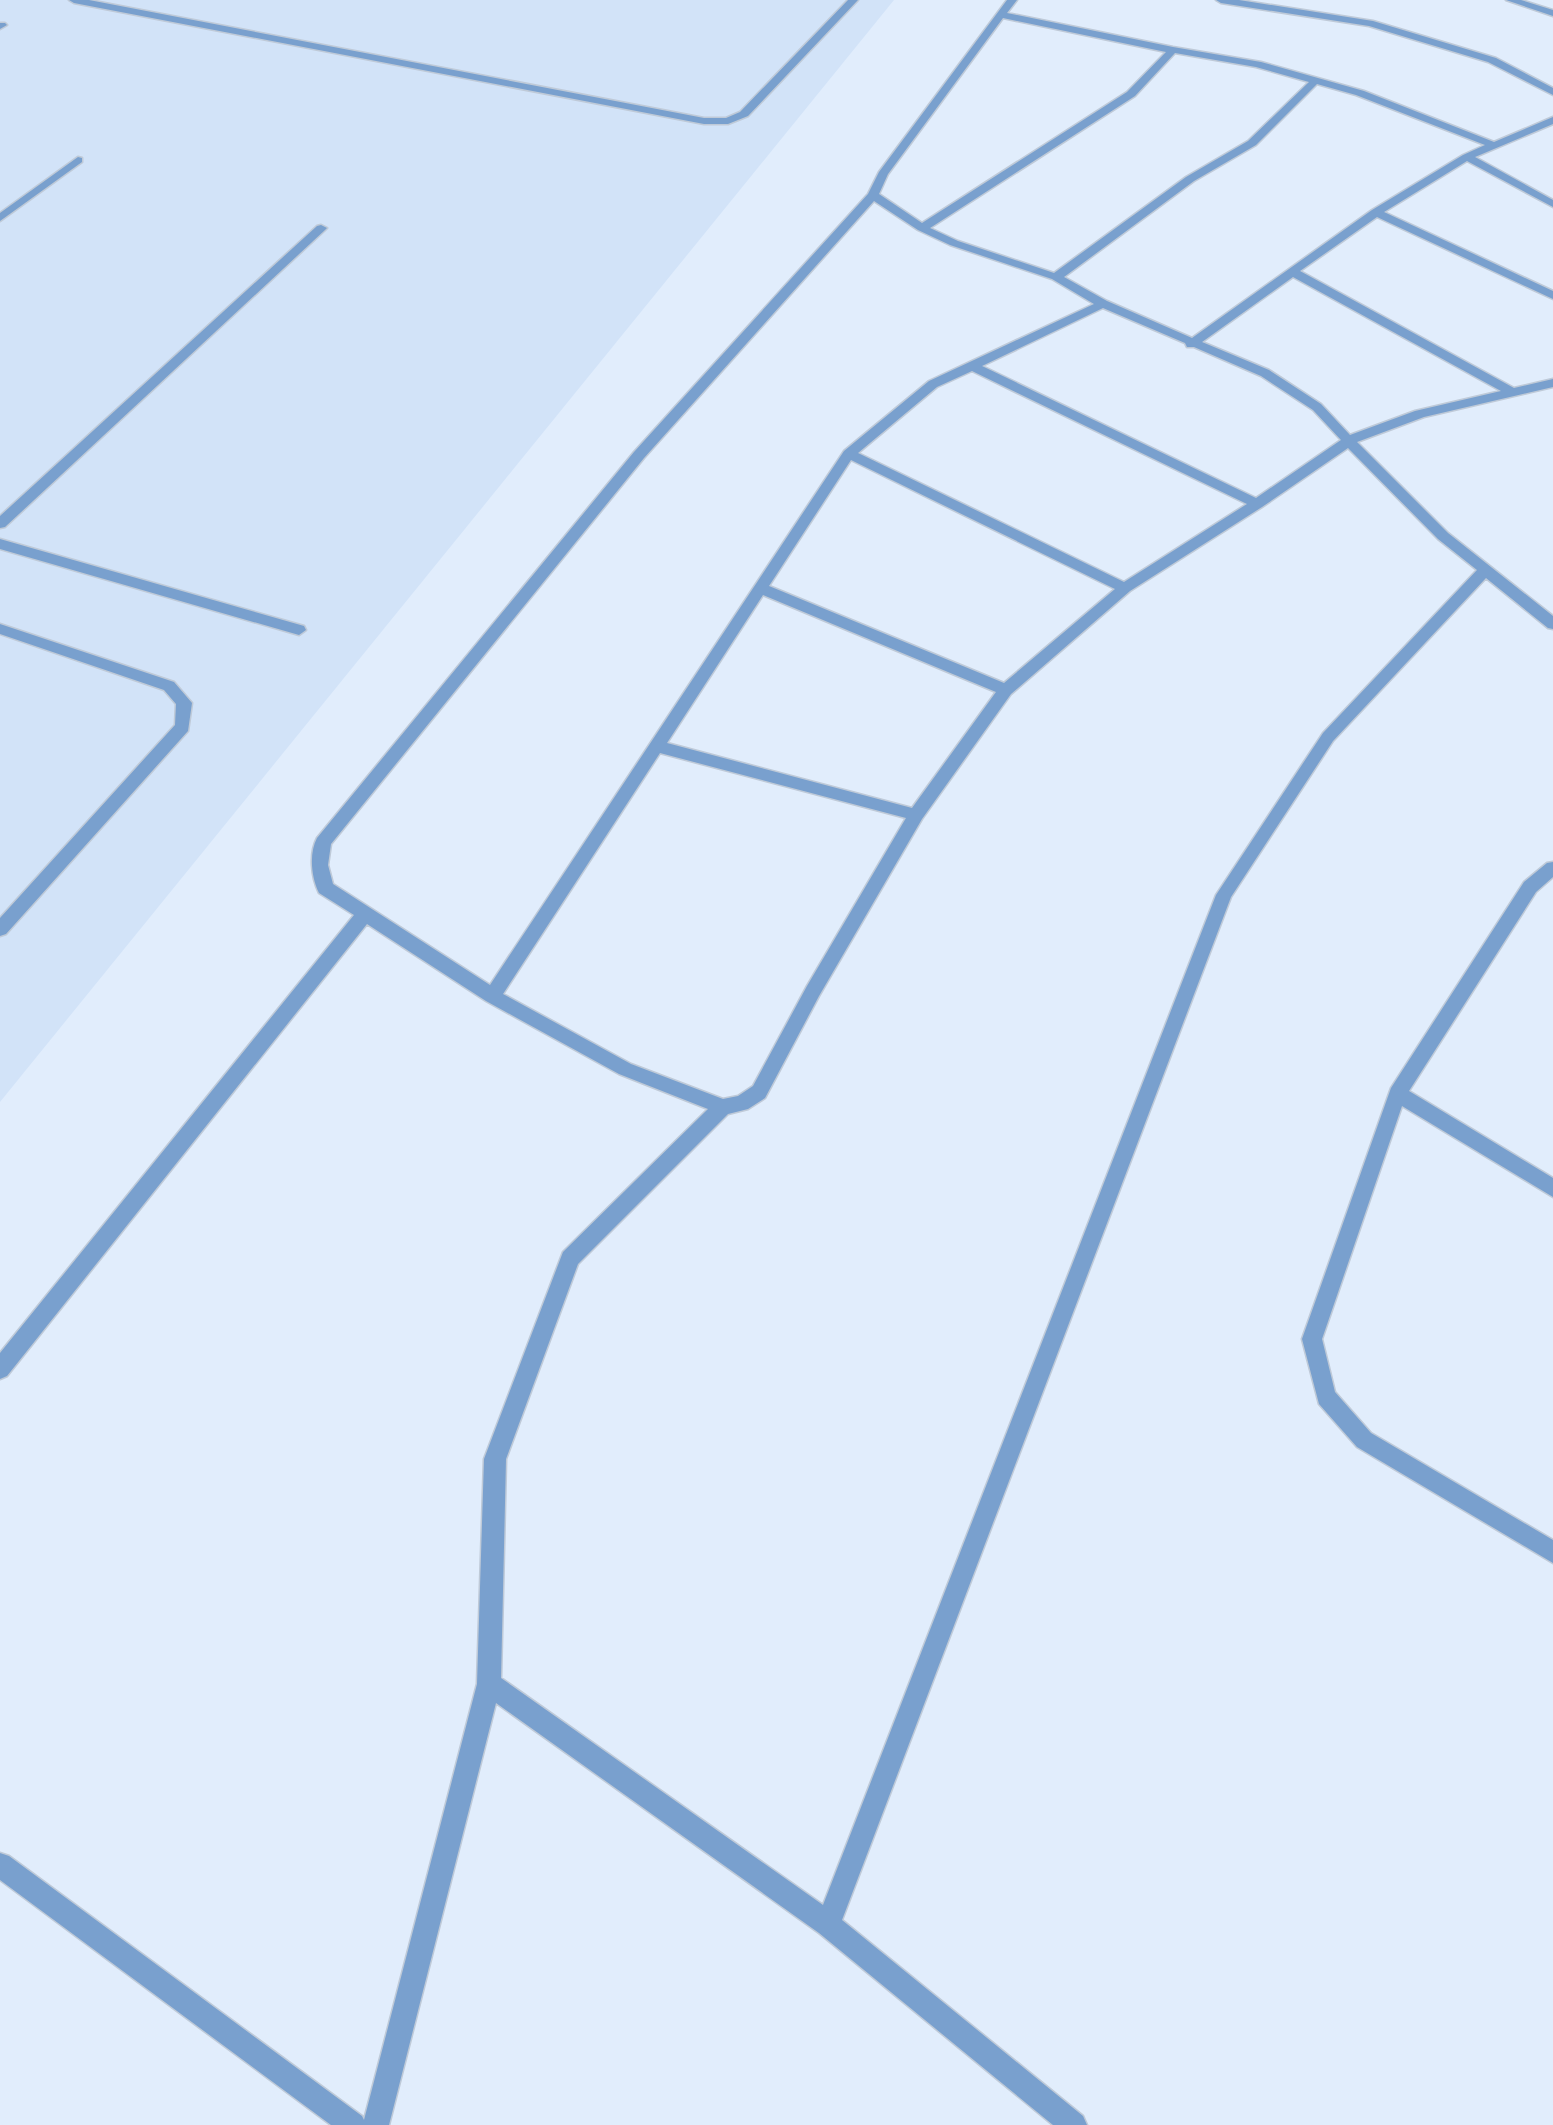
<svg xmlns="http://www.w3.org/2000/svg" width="1553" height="2125" font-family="Cabin,sans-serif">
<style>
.built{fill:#d2e3f8}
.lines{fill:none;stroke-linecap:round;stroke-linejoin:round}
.lane-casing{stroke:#bfcad8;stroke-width:3}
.street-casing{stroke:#bfcad8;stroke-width:3}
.lane{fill:#79a0ce;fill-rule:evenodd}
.street{fill:#79a0ce;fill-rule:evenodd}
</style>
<rect width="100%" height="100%" fill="#e1edfc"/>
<polygon class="built" points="0,0 894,0 0,1102"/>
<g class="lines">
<defs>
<g id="lane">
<polygon points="69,0 89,0 704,118 726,118 740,112 848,0 858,0 748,116 728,124 704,124 74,3"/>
<polygon points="0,23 5,23 7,25 0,29"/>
<polygon points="78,157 82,158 82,162 0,221 0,213"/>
<polygon points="321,225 327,228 325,230 5,527 0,528 0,516 317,226"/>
<polygon points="0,539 304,626 306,630 299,635 0,549"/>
<polygon points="0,624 174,682 192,703 188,731 6,934 0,936 0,918 175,725 176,704 164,690 0,634"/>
</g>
<g id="street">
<path d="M1007 0H1017L1007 13 1173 47 1261 62 1364 91 1494 142 1553 117V124L1475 157 1553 200V207L1467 161 1384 212 1553 291V299L1377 217 1300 271 1514 388 1553 379V387L1424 417 1357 442 1448 533 1553 616V629L1548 628 1486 578 1333 741 1231 897 842 1920 1083 2116 1087 2125H1053L819 1933 496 1703 389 2125H331L0 1880V1853L9 1856 362 2116 364 2120 477 1684 484 1459 563 1252 708 1109 619 1074 486 1001 367 924 7 1376 0 1379V1353L354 915 319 893C311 877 309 853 317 838L634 452 868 194 879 172ZM1003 18 1166 52 1127 92 922 223 879 194 888 174ZM1175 53 1256 67 1309 82 1248 141 1186 177 1054 273 958 241 930 228 1135 96ZM1317 84 1356 95 1485 145 1463 155 1372 210 1192 338 1107 301 1064 277 1194 181 1256 145ZM874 201 918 230 950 245 1052 279 1094 304 929 381 844 451 490 985 333 884 328 865 331 844 644 458ZM1293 277 1501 391 1415 411 1350 435 1321 404 1269 370 1202 342ZM1103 308 1185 343 1187 347H1194L1261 376 1313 410 1341 440 1256 498 982 366ZM972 371 1247 504 1124 582 858 453 937 387ZM1348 448 1438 539 1477 570 1323 733 1216 895 823 1905 501 1678 506 1459 578 1264 728 1114 748 1109 765 1098 819 996 922 819 1011 694 1130 591 1262 507ZM851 460 1115 589 1004 683 769 586ZM763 595 996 692 912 808 667 743ZM660 753 906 818 807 986 753 1086 738 1096 723 1099 631 1064 503 994Z"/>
<polygon points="1216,0 1239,0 1373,21 1496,58 1553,88 1553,95 1488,62 1369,26 1221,3"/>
<polygon points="1506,0 1521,0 1553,10 1553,16"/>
<polygon points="1553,862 1553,877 1536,892 1409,1091 1553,1178 1553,1197 1402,1106 1322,1339 1335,1392 1371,1433 1553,1540 1553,1563 1357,1447 1319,1404 1302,1339 1391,1088 1524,882 1547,863"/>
</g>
</defs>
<use href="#lane" class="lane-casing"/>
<use href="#street" class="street-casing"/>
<use href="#lane" class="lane"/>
<use href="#street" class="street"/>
</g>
</svg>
